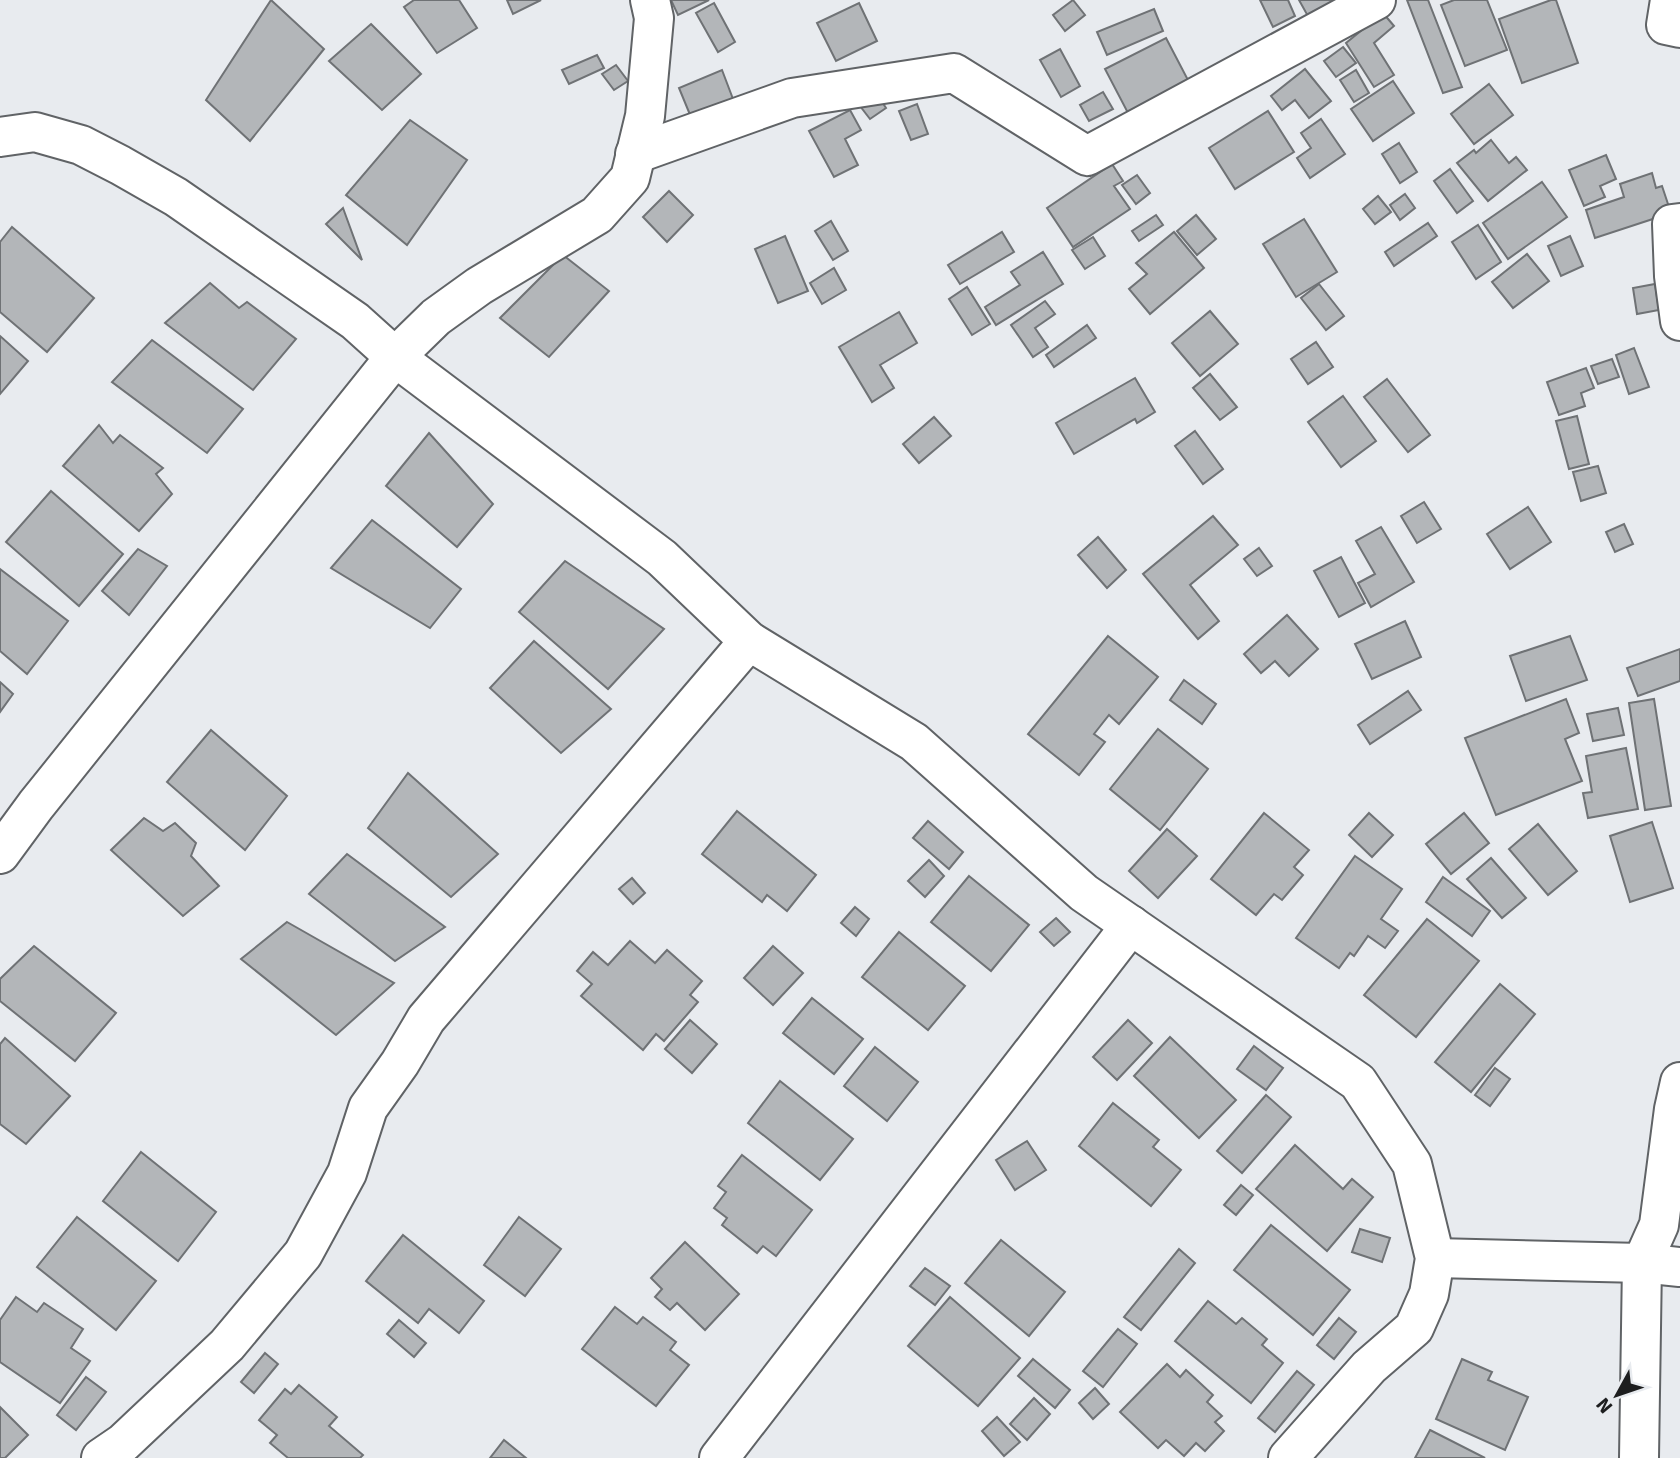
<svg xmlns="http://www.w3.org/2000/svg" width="1680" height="1458" font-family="Signika,sans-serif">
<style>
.building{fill:#b3b6b9;stroke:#6f7275;stroke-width:2}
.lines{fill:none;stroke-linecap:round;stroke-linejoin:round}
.minor-casing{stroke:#606366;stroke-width:42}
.minor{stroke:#fff;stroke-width:38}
</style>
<rect width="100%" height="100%" fill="#e8ebef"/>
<g class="building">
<polygon points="271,0 324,49 250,141 206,100"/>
<polygon points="414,0 459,0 477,28 437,53 404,7"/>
<polygon points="507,0 541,0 513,14"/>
<polygon points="671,0 709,0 678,15"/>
<polygon points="1073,0 1085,15 1065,31 1053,15"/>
<polygon points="1260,0 1288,0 1295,16 1273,27"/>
<polygon points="1299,0 1342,0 1309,18"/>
<polygon points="1407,0 1428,0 1462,87 1443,93"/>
<polygon points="1454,0 1487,0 1507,50 1465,66 1441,5"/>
<polygon points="1551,0 1556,0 1578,63 1522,83 1499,19"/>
<polygon points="714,3 735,42 718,52 696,13"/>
<polygon points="859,3 877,41 836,61 817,23"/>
<polygon points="1154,9 1163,31 1107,55 1097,32"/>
<polygon points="1383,13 1394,26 1374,43 1394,75 1374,87 1346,43"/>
<polygon points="371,24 421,74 382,110 329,61"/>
<polygon points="1166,38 1189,82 1128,113 1105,69"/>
<polygon points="1343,47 1356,63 1336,77 1324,61"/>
<polygon points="1060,49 1080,86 1061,97 1040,60"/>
<polygon points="597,55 604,68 569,84 562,70"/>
<polygon points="616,65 628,81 614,90 602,74"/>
<polygon points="1305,69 1331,101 1309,118 1295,100 1282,110 1271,96"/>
<polygon points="722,70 733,99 693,122 679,88"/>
<polygon points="1356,70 1369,93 1354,102 1340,80"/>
<polygon points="1393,81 1414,113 1373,141 1351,109"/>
<polygon points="1489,84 1513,115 1474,144 1451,114"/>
<polygon points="1103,92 1113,109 1089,121 1080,105"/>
<polygon points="877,94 886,108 870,119 860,106"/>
<polygon points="917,104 928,134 911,140 899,111"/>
<polygon points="850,110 861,130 845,139 858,165 834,177 809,131"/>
<polygon points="1268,111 1294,152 1235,189 1209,148"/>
<polygon points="1321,119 1345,154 1310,178 1297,158 1311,148 1301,133"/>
<polygon points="410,120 467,160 407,245 346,195"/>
<polygon points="1491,140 1509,163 1516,157 1527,170 1488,201 1457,163 1474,150 1476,153"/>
<polygon points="1399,143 1417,172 1400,183 1382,154"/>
<polygon points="1606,155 1616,179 1600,186 1605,197 1584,206 1569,170"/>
<polygon points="1112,164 1123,181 1114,186 1130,209 1073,247 1047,208"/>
<polygon points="1450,169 1473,201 1457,213 1434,181"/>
<polygon points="1652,173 1656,188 1662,186 1671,213 1595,238 1586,210 1624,197 1620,184"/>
<polygon points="1137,175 1150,193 1136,204 1122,185"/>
<polygon points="1542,182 1567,217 1508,259 1483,223"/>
<polygon points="669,191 693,215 667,242 643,217"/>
<polygon points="1405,194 1415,208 1400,220 1390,205"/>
<polygon points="1378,196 1391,212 1375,224 1363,209"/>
<polygon points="343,208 362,260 326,224"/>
<polygon points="1156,215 1163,225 1139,241 1132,231"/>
<polygon points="1196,215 1216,239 1197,255 1177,231"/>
<polygon points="1304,219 1337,272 1296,297 1263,244"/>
<polygon points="831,221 848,251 833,260 815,231"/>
<polygon points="1428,223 1437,236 1394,266 1385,252"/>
<polygon points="1478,225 1501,262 1476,279 1452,242"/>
<polygon points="12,227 94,298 47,352 0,312 0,242"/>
<polygon points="1002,232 1014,252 960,284 948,265"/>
<polygon points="1174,232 1204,268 1150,314 1129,289 1147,274 1136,263"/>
<polygon points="785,236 808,291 778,303 755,249"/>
<polygon points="1570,236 1583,266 1561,276 1548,246"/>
<polygon points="1093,237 1105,256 1085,269 1072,250"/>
<polygon points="1043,252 1063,284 996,325 985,307 1020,285 1011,272"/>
<polygon points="1527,254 1549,281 1513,308 1492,282"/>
<polygon points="563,255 609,291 549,357 500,318"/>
<polygon points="834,268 846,290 822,304 810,283"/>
<polygon points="210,283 239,308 247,302 296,339 253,390 165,323"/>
<polygon points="1319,284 1344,316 1326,330 1301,298"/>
<polygon points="1655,284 1659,310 1637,314 1633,288"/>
<polygon points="967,287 990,324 972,335 949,299"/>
<polygon points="1045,301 1055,314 1035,328 1048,347 1033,357 1011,325"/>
<polygon points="1210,311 1238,344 1200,376 1172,343"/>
<polygon points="899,312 917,343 880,365 894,388 872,402 839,347"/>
<polygon points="1087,325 1096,338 1054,367 1046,355"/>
<polygon points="0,336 28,361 0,394"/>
<polygon points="152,340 243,409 207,453 112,382"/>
<polygon points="1316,342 1333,367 1308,384 1291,359"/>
<polygon points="1634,348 1649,387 1629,394 1616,355"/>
<polygon points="1612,359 1619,377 1598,384 1591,366"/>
<polygon points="1586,368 1594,388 1581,393 1585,406 1559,415 1547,382"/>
<polygon points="1210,374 1237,407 1220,420 1193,388"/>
<polygon points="1135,378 1155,412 1137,423 1135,419 1074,454 1056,423"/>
<polygon points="1387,379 1430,435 1408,452 1364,397"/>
<polygon points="1343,396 1376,441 1341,467 1308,422"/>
<polygon points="1577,416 1589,464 1569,469 1556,421"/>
<polygon points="934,417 951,436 919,463 903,444"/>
<polygon points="99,425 113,443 120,435 163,468 156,474 172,494 139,531 63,466"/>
<polygon points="1195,431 1223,469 1203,484 1175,446"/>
<polygon points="429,433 493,504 457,547 386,486"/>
<polygon points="1598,466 1606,493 1581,501 1573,472"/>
<polygon points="51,491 123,554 79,606 6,542"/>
<polygon points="1424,502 1441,529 1417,543 1401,516"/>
<polygon points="1528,507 1551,542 1510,569 1487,534"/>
<polygon points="1213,516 1238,545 1190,585 1219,621 1198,639 1143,574"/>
<polygon points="372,520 461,589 430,628 331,568"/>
<polygon points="1624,524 1633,544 1615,552 1606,532"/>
<polygon points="1381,527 1414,582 1371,607 1358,583 1375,574 1356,541"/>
<polygon points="1098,537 1126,570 1107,588 1078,555"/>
<polygon points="1259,548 1272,566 1257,576 1244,559"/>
<polygon points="138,549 167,566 129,615 102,591"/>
<polygon points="1341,557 1365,603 1339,617 1314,571"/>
<polygon points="565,561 664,629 608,689 519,612"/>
<polygon points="0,569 68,621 27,674 0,651"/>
<polygon points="1287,615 1318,649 1289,676 1275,661 1261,673 1244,654"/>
<polygon points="1405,621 1421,657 1372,679 1355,644"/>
<polygon points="1108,636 1158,677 1119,724 1109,715 1094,734 1105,742 1079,775 1028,734"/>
<polygon points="1570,636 1587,680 1526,701 1510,656"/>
<polygon points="534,641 611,709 561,753 490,688"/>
<polygon points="1680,649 1680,681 1638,696 1627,668"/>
<polygon points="1184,680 1216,704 1202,724 1170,700"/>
<polygon points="0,682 13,694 0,712"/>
<polygon points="1408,691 1421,710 1370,744 1358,725"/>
<polygon points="1566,699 1579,733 1565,739 1582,781 1496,815 1465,738"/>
<polygon points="1654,699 1671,806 1645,810 1629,703"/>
<polygon points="1618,708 1624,735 1593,741 1587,714"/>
<polygon points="1158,729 1208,769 1160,830 1110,789"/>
<polygon points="211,730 287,796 245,850 167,782"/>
<polygon points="1626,748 1638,809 1588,818 1583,793 1592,792 1586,756"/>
<polygon points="408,773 498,854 451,897 368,828"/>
<polygon points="737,811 816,875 787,911 767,895 762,902 702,854"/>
<polygon points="1264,813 1309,850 1294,867 1303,875 1282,900 1274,894 1256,915 1211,879"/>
<polygon points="1369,813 1393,835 1372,857 1349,835"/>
<polygon points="1464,813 1489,843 1451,874 1426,844"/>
<polygon points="144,818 163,831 175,823 196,843 191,856 219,886 183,916 111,850"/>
<polygon points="928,821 963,852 949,869 913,838"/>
<polygon points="1652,822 1673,888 1630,902 1610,836"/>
<polygon points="1538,824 1577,871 1548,895 1509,849"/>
<polygon points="1167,829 1197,856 1158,898 1129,871"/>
<polygon points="347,854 445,927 395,961 309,894"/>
<polygon points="1355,856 1402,889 1381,919 1398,931 1385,948 1368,936 1354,956 1350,953 1339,968 1296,938"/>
<polygon points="1491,858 1526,898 1502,918 1467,879"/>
<polygon points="929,860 944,876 925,897 908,881"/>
<polygon points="969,876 1029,925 991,971 931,922"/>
<polygon points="1443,877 1490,911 1472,936 1426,902"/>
<polygon points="632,878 645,893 633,904 619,889"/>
<polygon points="855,907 869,919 856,936 841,923"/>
<polygon points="1056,918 1070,932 1054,946 1040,932"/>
<polygon points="1427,919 1479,961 1416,1037 1364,995"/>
<polygon points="287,922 394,983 336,1035 241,959"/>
<polygon points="899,932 965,986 928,1030 862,977"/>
<polygon points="630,941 655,963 667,950 702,981 690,995 698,1002 664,1041 656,1034 643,1050 581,996 592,984 577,971 593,952 608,965"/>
<polygon points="34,946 116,1013 75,1061 0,1001 0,979"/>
<polygon points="773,946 803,973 773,1005 744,978"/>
<polygon points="1500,984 1535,1014 1471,1092 1435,1062"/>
<polygon points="812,998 863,1039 834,1074 783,1033"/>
<polygon points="690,1020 717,1044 692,1073 665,1049"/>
<polygon points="1128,1020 1152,1043 1117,1080 1093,1057"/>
<polygon points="1170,1037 1236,1100 1199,1138 1134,1076"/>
<polygon points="5,1038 70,1096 26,1144 0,1124 0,1044"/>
<polygon points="1254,1046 1283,1068 1266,1090 1237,1069"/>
<polygon points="875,1047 918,1082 887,1121 844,1086"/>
<polygon points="1495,1068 1510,1079 1490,1106 1475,1095"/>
<polygon points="780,1081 853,1139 820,1180 748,1123"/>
<polygon points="1266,1095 1291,1117 1242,1173 1217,1151"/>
<polygon points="1113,1103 1159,1140 1153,1147 1181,1170 1151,1206 1079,1146"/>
<polygon points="1027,1141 1046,1170 1015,1190 996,1160"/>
<polygon points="1295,1145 1343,1189 1352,1179 1373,1197 1327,1251 1256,1189"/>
<polygon points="141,1152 216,1212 178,1261 103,1201"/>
<polygon points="742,1155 812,1210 776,1256 763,1246 757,1253 722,1225 727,1218 714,1208 726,1192 718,1186"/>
<polygon points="1241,1185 1253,1195 1236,1215 1224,1205"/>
<polygon points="77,1217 156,1281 116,1330 37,1267"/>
<polygon points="519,1217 561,1249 525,1296 484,1265"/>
<polygon points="1271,1225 1350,1290 1313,1335 1234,1270"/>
<polygon points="1360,1229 1390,1238 1382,1262 1352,1252"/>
<polygon points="403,1235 484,1301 459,1333 429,1309 418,1323 366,1281"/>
<polygon points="1001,1240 1065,1292 1029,1336 965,1283"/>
<polygon points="685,1242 739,1294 705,1330 677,1303 670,1310 655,1297 662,1289 651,1278"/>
<polygon points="1179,1249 1195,1263 1141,1330 1124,1317"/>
<polygon points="925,1268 950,1286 935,1305 910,1286"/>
<polygon points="16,1297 37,1312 44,1303 83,1329 71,1348 90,1361 60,1403 0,1362 0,1320"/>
<polygon points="950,1297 1020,1358 978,1406 908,1346"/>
<polygon points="1208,1301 1236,1324 1242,1318 1267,1339 1262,1345 1283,1363 1251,1403 1175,1341"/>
<polygon points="615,1307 637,1324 643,1317 676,1342 670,1350 689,1365 656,1406 582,1349"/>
<polygon points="1339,1318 1356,1332 1334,1359 1317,1345"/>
<polygon points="399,1320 426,1343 414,1357 387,1334"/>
<polygon points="1118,1329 1137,1344 1103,1387 1083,1371"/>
<polygon points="265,1353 278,1364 254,1393 241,1382"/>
<polygon points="1033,1359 1070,1390 1055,1408 1018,1376"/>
<polygon points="1462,1359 1492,1372 1488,1380 1528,1397 1505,1450 1436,1419"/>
<polygon points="1167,1364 1180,1377 1186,1370 1213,1395 1207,1402 1222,1416 1215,1422 1224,1431 1205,1451 1196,1443 1184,1456 1166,1440 1158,1448 1120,1412"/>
<polygon points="1297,1371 1314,1385 1275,1432 1258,1418"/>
<polygon points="86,1377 106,1392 76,1430 57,1415"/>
<polygon points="299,1385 337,1417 329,1426 363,1455 360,1458 288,1458 270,1443 277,1435 259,1420 285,1389 291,1394"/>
<polygon points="1095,1388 1109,1404 1093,1419 1079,1403"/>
<polygon points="1034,1398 1050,1414 1027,1440 1010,1424"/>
<polygon points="0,1407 28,1435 5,1458 0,1458"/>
<polygon points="997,1417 1020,1442 1004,1456 982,1431"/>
<polygon points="1430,1430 1485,1458 1415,1458"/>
<polygon points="504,1440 526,1458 490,1458"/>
</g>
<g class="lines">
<defs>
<g id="minor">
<polyline points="1670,0 1666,25 1680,28"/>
<polyline points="0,137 35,132 81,145 120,165 176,197 355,321 395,357 662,558 749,641 914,742 1084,893 1358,1082 1412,1164 1435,1258 1429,1294 1414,1328 1369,1367 1288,1458"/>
<polyline points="635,154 792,98 954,73 1087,156 1376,0"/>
<polyline points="1680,223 1672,224 1674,276 1680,321"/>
<polyline points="0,854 36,805 395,357 436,317 479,286 597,215 630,178 645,116 654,18 650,0"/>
<polyline points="1435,1258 1642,1263 1680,1267"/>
<polyline points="101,1458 123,1443 227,1345 303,1254 347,1173 368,1108 400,1063 426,1019 749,641"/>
<polyline points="719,1458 1131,925"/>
<polyline points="1639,1458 1642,1263 1659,1225 1674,1109 1680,1082"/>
</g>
</defs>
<use href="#minor" class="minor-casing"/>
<use href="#minor" class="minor"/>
</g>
<g transform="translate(1617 1395) rotate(230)" stroke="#e8ebef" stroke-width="5" paint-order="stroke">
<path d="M0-5L12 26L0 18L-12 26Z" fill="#1d1e1f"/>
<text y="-10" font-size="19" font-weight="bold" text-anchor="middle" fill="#1d1e1f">N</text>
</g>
</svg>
